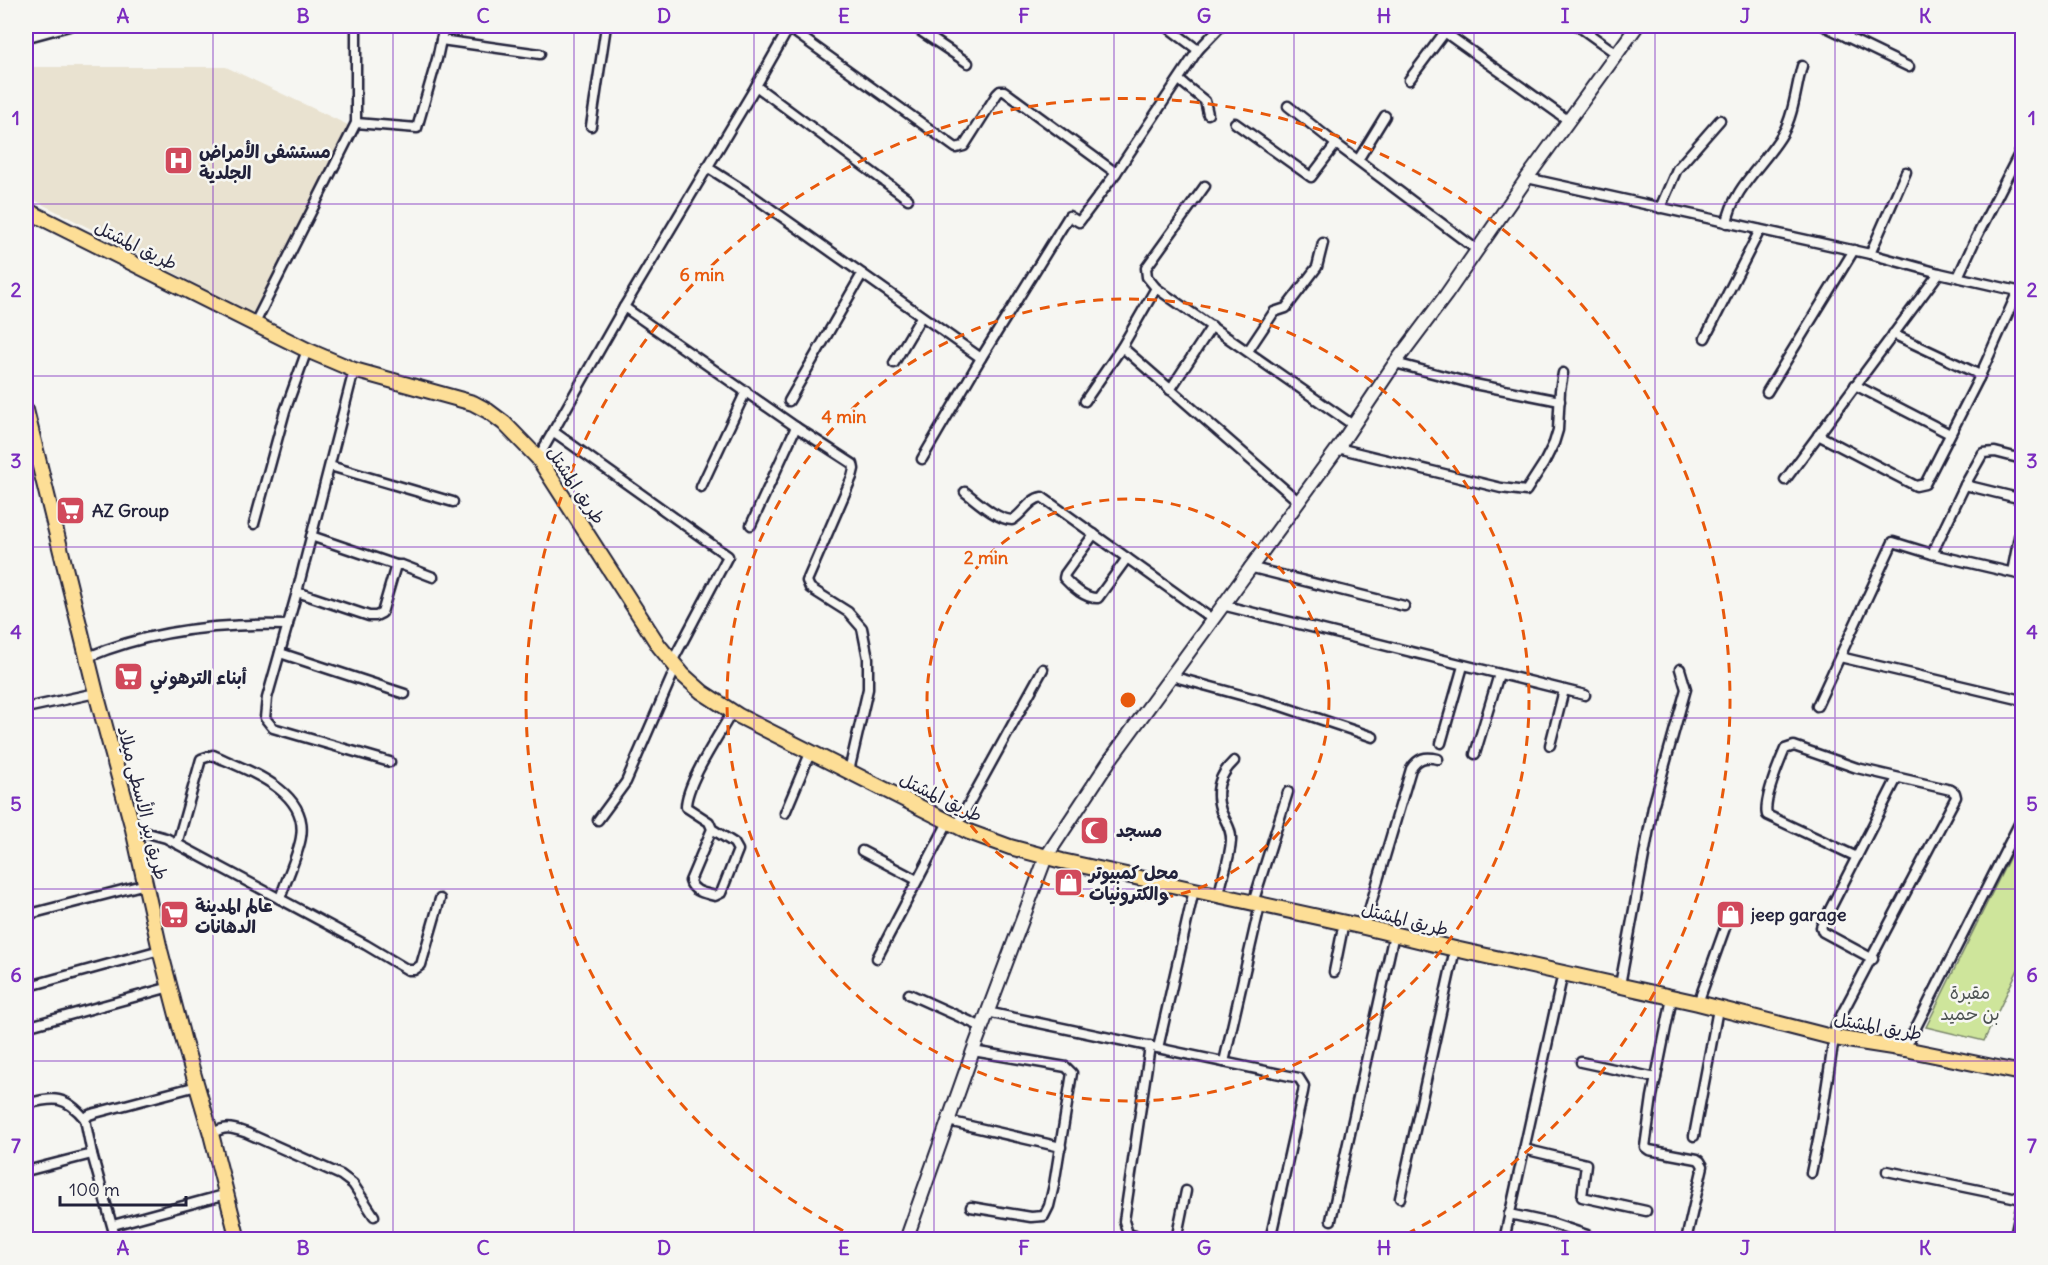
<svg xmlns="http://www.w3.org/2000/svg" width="2048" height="1265" font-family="Delius,'Playpen Sans Arabic',sans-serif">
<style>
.built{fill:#e9e2d0}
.green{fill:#cee59b;stroke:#78846b;stroke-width:1.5}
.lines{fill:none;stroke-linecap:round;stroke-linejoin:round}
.street-casing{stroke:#22223b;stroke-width:13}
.secondary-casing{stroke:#22223b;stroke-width:16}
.primary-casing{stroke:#22223b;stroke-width:18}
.street{stroke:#f6f6f2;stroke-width:8}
.secondary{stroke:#f6f6f2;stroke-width:12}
.primary{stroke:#fdde96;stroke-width:14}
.grid{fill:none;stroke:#7b2cbf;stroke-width:1.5;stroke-opacity:0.55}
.ring{fill:none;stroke:#e8590c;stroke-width:3;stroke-dasharray:10 8}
.labels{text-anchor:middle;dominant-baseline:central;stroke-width:5;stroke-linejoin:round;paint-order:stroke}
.poi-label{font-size:18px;font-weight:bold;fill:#22223b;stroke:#f6f6f2;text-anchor:start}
.street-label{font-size:18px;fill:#22223b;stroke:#f6f6f2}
.park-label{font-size:18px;fill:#4d5353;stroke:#f6f6f2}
.centre{fill:#e8590c;stroke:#f6f6f2;stroke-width:3}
.ring-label{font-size:18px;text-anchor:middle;font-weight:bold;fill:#e8590c;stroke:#f6f6f2;stroke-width:5;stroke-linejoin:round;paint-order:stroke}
.neatline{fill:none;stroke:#7b2cbf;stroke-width:2}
.grid-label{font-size:20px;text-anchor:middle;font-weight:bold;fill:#7b2cbf}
</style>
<rect width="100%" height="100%" fill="#f6f6f2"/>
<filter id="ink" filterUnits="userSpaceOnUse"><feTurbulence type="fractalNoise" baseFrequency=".0167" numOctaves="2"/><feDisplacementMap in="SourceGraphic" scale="12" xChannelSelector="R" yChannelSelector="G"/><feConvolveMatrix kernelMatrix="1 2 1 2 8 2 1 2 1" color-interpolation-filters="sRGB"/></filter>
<g filter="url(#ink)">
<polygon class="built" points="26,67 226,67 348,125 253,315 107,237 26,196"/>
<polygon class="green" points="2022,832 2022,961 1984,1041 1926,1027"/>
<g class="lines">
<defs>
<g id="street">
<polyline points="28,26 32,36 69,26"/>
<polyline points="913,26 968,63"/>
<polyline points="1436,26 1569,121"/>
<polyline points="1578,26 1617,54"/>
<polyline points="1824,26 1909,67"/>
<polyline points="789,28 956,148 964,146 997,94 1000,91 1004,91 1116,173 1198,50 1166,26"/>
<polyline points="1847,37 1853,26"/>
<polyline points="441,40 540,54"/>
<polyline points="1198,50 1221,26"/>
<polyline points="1179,80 1205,101 1208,114"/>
<polyline points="1409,80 1445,32"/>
<polyline points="756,86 908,199"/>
<polyline points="1288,106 1336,144"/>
<polyline points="356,123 417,128 437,59 444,26"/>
<polyline points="1235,123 1311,177 1336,144 1477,250"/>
<polyline points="591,126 606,26"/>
<polyline points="1358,160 1385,116"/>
<polyline points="707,167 754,197 981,358"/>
<polyline points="1527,178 1870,254 1939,273 2022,292"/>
<polyline points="1660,208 1677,169 1720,120"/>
<path d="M1727 223C1733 187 1766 163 1783 133 1794 114 1796 87 1802 66"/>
<polyline points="1870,254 1906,172"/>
<polyline points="1958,277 1976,238 2022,148"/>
<polyline points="1156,288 1353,425"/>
<polyline points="624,307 796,427 853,464 854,469 852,477 807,581 810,588 848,612 862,628 868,658 868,689 849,771"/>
<polyline points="255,323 356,123 356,26"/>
<polyline points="1705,338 1760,230"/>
<polyline points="1122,347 1156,288 1147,277 1146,268 1205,186"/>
<polyline points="1248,351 1274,312 1286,308 1317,267 1323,243"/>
<polyline points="894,363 921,317"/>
<polyline points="1395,363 1474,384 1560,401"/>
<polyline points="354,370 297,592 267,698 265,718 273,728 390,762"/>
<polyline points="1979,378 2018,291"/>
<polyline points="1855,385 1950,434"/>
<polyline points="1170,390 1212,326"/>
<polyline points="1767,392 1854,250"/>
<polyline points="789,401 862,274"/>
<polyline points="1085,401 1122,347 1298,501"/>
<polyline points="554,432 728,556 672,662"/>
<polyline points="1818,435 1916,486 1925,484 1979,378 1976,373 1893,334"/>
<polyline points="1338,448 1501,488 1526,491 1544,463 1554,443 1558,430 1560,390 1563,373"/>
<polyline points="538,458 624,307 756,86 790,26"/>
<polyline points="922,459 981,358 1069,216 1079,222 1116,173"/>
<polyline points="26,460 37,457"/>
<polyline points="330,466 453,502"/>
<polyline points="1785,480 1939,273"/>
<polyline points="1965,485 2022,499"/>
<polyline points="701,487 746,391"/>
<path d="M965 492C978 502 996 519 1012 520 1023 514 1029 499 1042 497L1212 619"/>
<polyline points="254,524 285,411 307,350"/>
<polyline points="751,525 796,427"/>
<path d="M1094 534 1065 574 1064 578C1072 587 1086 599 1098 598L1127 558"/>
<polyline points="311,536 396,565"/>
<polyline points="1932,554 1965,485 1983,453 1995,452 2022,459"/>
<polyline points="1249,567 1404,606"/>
<polyline points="2012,572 2022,522"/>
<polyline points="297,592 369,616 376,616 382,613 396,565 402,565 433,577"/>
<polyline points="1222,605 1585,695"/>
<polyline points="280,653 405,694"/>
<path d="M88 657C151 630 220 623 288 625"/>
<polyline points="1840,657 2022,700"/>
<polyline points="1171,676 1281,706 1373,737"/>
<polyline points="1817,706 1893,542 1932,554 2022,575"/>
<polyline points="26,708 96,693"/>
<polyline points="1441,743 1463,666"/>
<polyline points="1550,745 1564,690"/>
<polyline points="1475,754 1499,674"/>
<polyline points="785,813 811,751"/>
<polyline points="598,820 626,782 676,667"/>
<polyline points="956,827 1043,669"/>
<polyline points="133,829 166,838 366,945 408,970 414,970 421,965 440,899"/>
<path d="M712 829 690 881C693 892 705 893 715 896L721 893 738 850 734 843 712 829 709 822 686 807C686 783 720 734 732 712"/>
<path d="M177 844 201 759 213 755C246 770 309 790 301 837 299 853 285 882 280 899"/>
<polyline points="862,851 917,880"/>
<path d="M1219 895C1222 877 1230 859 1231 841 1232 829 1225 821 1221 811 1214 791 1219 775 1234 761"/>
<polyline points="26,901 29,914"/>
<polyline points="1253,903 1288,792"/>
<polyline points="26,915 146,884"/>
<path d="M1364 927 1411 769C1418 758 1425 756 1438 759"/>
<polyline points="877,958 948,822"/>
<polyline points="1873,959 1823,932 1821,927 1897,778"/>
<polyline points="1334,972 1344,922"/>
<polyline points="1620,985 1653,807 1686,689 1680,669"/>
<polyline points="26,987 160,950"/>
<polyline points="909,994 982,1027"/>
<polyline points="1672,998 1652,1097 1645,1147 1649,1150 1697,1159 1700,1161 1703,1166 1686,1240"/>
<polyline points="1698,1003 1730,914"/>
<polyline points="987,1012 1299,1078 1304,1086 1303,1092 1270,1240"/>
<polyline points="26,1027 170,987"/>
<polyline points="1158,1048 1194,890"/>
<polyline points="1905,1049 2022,818"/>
<polyline points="1224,1062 1260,905"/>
<polyline points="1581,1062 1656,1078"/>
<path d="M26 1104C54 1097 65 1095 85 1119"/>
<polyline points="948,1121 1061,1147"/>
<path d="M211 1134C226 1125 232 1128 247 1133L341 1175 353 1184 374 1216"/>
<polyline points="1694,1136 1718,1009"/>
<polyline points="1524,1149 1586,1164 1582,1197 1646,1211"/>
<polyline points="26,1171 92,1154"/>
<polyline points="1887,1171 2022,1199"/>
<path d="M1811 1173 1819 1135 1836 1025 1956 797 1955 793 1951 790 1857 768 1794 746 1785 749C1779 763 1763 801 1767 815L1857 857"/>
<polyline points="1400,1198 1455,949"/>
<polyline points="971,1207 1031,1217 1044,1216 1049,1206 1054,1185 1072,1073 1066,1067 973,1051"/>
<polyline points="1509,1214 1551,1223 1587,1235"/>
<polyline points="1331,1220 1394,934"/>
<polyline points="113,1225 227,1194"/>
<polyline points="116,1240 92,1154 85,1119 89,1115 95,1113 197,1086"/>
<polyline points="1150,1240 1128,1234 1124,1221 1150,1046"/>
<polyline points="1176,1240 1186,1191"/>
<polyline points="1504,1240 1563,973"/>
<polyline points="2014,1240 2022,1203"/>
</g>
<polyline id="secondary" points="906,1240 973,1051 1046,857 1110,760 1338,448 1395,363 1446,295 1527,178 1637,26"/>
<g id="primary">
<polyline points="26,210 307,350 354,370 473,403 488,411 504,423 538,458 659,646 683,675 702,692 739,716 969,832 1010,847 1062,861 1364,927 1455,949 1698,1003 1835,1038 1905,1049 2022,1073"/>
<polyline points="26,410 96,693 133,829 160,950 184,1042 211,1134 238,1240"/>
</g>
</defs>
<use href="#street" class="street-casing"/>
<use href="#secondary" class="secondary-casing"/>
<use href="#primary" class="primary-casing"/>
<use href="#street" class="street"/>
<use href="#secondary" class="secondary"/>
<use href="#primary" class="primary"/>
</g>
</g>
<path class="grid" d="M213 26V1240M393 26V1240M574 26V1240M754 26V1240M934 26V1240M1114 26V1240M1294 26V1240M1474 26V1240M1655 26V1240M1835 26V1240M26 204H2022M26 376H2022M26 547H2022M26 718H2022M26 889H2022M26 1061H2022"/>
<g class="ring">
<circle cx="1128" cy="700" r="201"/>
<circle cx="1128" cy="700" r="401"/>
<path d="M859 1239A602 602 0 1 1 1397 1239"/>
</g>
<defs>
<symbol id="hospital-square" viewBox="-11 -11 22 22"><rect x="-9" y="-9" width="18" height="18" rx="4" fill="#d1495b" stroke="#f6f6f2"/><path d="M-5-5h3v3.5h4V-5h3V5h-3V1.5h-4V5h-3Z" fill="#fff"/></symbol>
<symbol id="supermarket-square" viewBox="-11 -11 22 22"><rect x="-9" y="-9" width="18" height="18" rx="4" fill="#d1495b" stroke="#f6f6f2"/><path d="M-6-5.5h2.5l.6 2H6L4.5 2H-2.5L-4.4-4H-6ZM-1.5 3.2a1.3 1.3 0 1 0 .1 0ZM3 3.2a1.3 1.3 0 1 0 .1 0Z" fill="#fff"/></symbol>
<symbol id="mosque-square" viewBox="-11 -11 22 22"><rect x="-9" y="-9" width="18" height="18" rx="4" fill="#d1495b" stroke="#f6f6f2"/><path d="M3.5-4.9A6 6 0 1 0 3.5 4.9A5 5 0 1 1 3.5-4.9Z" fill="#fff"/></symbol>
<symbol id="shop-square" viewBox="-11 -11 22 22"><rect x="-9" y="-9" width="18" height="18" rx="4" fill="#d1495b" stroke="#f6f6f2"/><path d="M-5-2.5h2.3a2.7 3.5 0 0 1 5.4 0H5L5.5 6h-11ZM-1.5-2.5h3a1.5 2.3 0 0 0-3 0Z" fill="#fff"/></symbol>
</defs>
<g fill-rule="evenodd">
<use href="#hospital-square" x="162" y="144" width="33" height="33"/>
<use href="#supermarket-square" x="54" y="494" width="33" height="33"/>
<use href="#supermarket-square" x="112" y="660" width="33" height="33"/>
<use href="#mosque-square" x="1078" y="814" width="33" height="33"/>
<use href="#shop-square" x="1052" y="866" width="33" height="33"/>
<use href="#shop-square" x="1714" y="898" width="33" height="33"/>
<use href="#supermarket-square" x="158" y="898" width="33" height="33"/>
</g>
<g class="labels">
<g class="poi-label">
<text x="199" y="151">مستشفى الأمراض<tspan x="199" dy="21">الجلدية</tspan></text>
<text x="92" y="510">AZ Group</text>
<text x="150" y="677">أبناء الترهوني</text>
<text x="1116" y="830">مسجد</text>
<text x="1089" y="872">محل كمبيوتر<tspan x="1089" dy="21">والكترونيات</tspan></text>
<text x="195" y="905">عالم المدينة<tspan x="195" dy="21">الدهانات</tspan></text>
<text x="1751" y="914">jeep garage</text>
</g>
<g class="street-label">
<text transform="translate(136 245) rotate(26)">طريق المشتل</text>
<text transform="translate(576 485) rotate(56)">طريق المشتل</text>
<text transform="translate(941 797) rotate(26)">طريق المشتل</text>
<text transform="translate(143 803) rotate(76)">طريق بير الأسطى ميلاد</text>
<text transform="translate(1405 919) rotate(14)">طريق المشتل</text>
<text transform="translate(1878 1026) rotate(10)">طريق المشتل</text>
</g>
<g class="park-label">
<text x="1970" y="992">مقبرة<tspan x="1970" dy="21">بن حميد</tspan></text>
</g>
</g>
<circle cx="1128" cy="700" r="9" class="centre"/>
<g class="ring-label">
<text x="702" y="281">6 min</text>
<text x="844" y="423">4 min</text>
<text x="986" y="564">2 min</text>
</g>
<rect width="2048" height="1265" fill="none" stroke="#f6f6f2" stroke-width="66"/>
<path d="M60 1196v9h126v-9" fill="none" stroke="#22223b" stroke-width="3"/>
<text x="69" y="1196" font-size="18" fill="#22223b" stroke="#f6f6f2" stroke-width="4.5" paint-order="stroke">100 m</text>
<rect x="33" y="33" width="1982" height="1199" class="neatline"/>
<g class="grid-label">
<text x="123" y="23">A</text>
<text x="303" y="23">B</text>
<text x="483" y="23">C</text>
<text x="664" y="23">D</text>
<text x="844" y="23">E</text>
<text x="1024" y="23">F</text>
<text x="1204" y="23">G</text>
<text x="1384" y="23">H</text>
<text x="1565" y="23">I</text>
<text x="1745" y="23">J</text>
<text x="1925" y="23">K</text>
<text x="16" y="125">1</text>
<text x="2032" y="125">1</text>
<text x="16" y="297">2</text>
<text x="2032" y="297">2</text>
<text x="16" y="468">3</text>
<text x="2032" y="468">3</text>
<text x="16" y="639">4</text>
<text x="2032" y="639">4</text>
<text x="16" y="811">5</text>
<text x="2032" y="811">5</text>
<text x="16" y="982">6</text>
<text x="2032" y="982">6</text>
<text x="16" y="1153">7</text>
<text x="2032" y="1153">7</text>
<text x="123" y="1255">A</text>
<text x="303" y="1255">B</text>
<text x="483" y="1255">C</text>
<text x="664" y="1255">D</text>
<text x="844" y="1255">E</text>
<text x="1024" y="1255">F</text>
<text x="1204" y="1255">G</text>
<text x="1384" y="1255">H</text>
<text x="1565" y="1255">I</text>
<text x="1745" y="1255">J</text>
<text x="1925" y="1255">K</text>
</g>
</svg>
